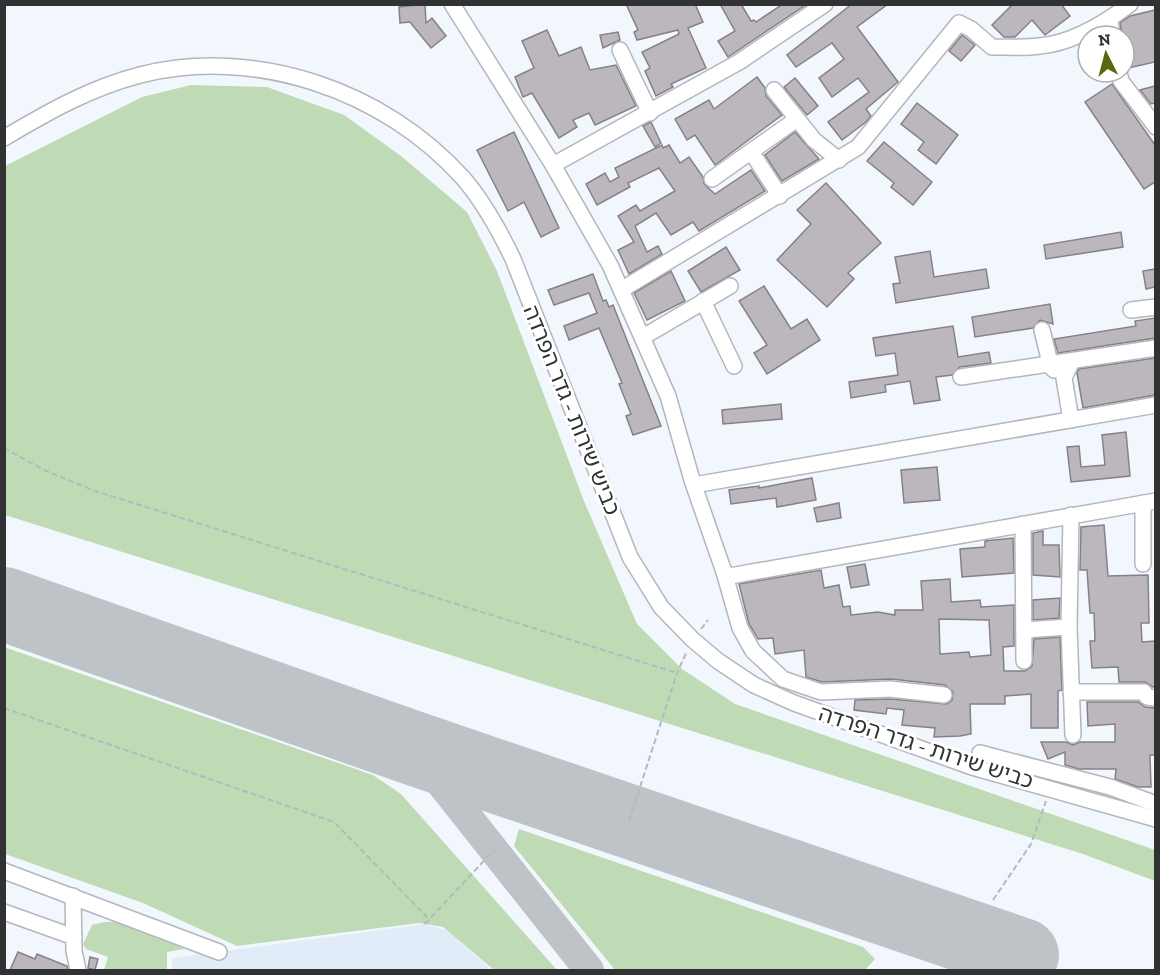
<svg xmlns="http://www.w3.org/2000/svg" width="1160" height="975" font-family="'Zilla Slab','Noto Sans Hebrew',serif">
<style>
.built{fill:#e2ecf9}
.green{fill:#bfdbb6}
.lines{fill:none;stroke-linecap:round;stroke-linejoin:round}
.taxiway{stroke:#bec3c8;stroke-width:30}
.runway{stroke:#bec3c8;stroke-width:74}
.building{fill:#bbb7bd;stroke:#858187;stroke-width:1.5;fill-rule:evenodd}
.minor-casing{stroke:#b2b6bd;stroke-width:18}
.path{stroke:#b5b9be;stroke-width:2;stroke-dasharray:6 3;stroke-linecap:butt}
.minor{stroke:#fff;stroke-width:15}
.labels{text-anchor:middle;dominant-baseline:central;stroke-width:6;stroke-linejoin:round;paint-order:stroke}
.street-label{font-size:22px;fill:#303234;stroke:#fff}
</style>
<rect width="100%" height="100%" fill="#f2f7fd"/>
<polygon class="built" points="425,924 448,931 491,970 172,970 172,958"/>
<g class="green">
<polygon points="191,85 267,87 344,115 401,156 467,212 497,271 584,501 637,624 682,669 735,704 1155,850 1155,881 1083,854 5,515 5,166 142,97"/>
<polygon points="4,647 373,775 401,794 557,970 494,970 443,927 419,923 237,946 143,903 5,854"/>
<polygon points="519,829 863,947 875,959 865,970 615,970 514,846"/>
<polygon points="104,922 116,922 185,949 167,952 167,970 104,970 108,957 86,949 83,944 92,925"/>
</g>
<g class="lines">
<g class="taxiway">
<polyline points="413,748 589,970"/>
<polyline points="968,970 1022,955"/>
</g>
<polyline class="runway" points="4,604 413,748 1022,955"/>
</g>
<g class="building">
<polygon points="425,4 426,23 432,18 446,36 431,48 410,22 400,23 399,7"/>
<polygon points="626,4 695,4 703,22 688,28 706,68 671,84 673,87 656,96 645,71 650,68 642,52 679,34 678,30 637,40 634,32 638,30"/>
<polygon points="720,4 741,4 751,21 754,20 756,22 783,4 807,4 728,57 718,41 735,31"/>
<polygon points="852,4 888,4 857,27 898,82 866,109 871,116 866,122 842,140 828,122 869,92 858,78 832,97 819,78 844,59 832,43 796,67 787,55"/>
<polygon points="1013,4 1061,4 1070,16 1045,35 1032,20 1015,37 1004,37 992,25"/>
<polygon points="1155,10 1155,62 1128,68 1120,23 1130,16"/>
<polygon points="547,30 559,56 581,47 590,70 616,65 636,106 595,125 589,113 573,120 577,127 559,138 532,93 523,97 515,77 534,68 522,41"/>
<polygon points="618,32 620,40 603,48 600,35"/>
<polygon points="962,35 975,45 961,61 949,51"/>
<polygon points="757,77 765,88 766,96 782,115 715,165 695,135 687,140 675,119 709,100 714,109"/>
<polygon points="795,78 818,106 807,115 784,87"/>
<polygon points="1112,84 1155,145 1155,182 1144,189 1085,102"/>
<polygon points="1155,86 1155,103 1151,104 1140,90"/>
<polygon points="917,103 958,135 936,164 918,150 924,142 901,124"/>
<polygon points="651,122 661,143 655,147 643,126"/>
<polygon points="514,132 559,228 541,237 524,202 508,211 477,150"/>
<polygon points="795,132 819,159 782,181 765,155"/>
<polygon points="884,142 932,182 913,205 891,187 894,183 867,161"/>
<polygon points="662,145 663,148 669,145 680,163 689,157 703,177 704,184 715,194 751,170 765,191 699,231 693,222 671,235 656,213 635,226 647,252 658,246 662,254 629,274 618,250 634,242 618,216 636,205 640,211 675,191 659,168 628,183 630,187 597,205 586,184 605,173 610,182 619,177 615,168"/>
<polygon points="826,183 881,243 848,273 854,279 827,307 777,260 811,224 797,210"/>
<polygon points="1121,232 1123,247 1046,259 1044,245"/>
<polygon points="726,247 740,270 701,292 688,271"/>
<polygon points="930,251 934,277 986,269 989,288 896,303 893,284 900,283 895,257"/>
<polygon points="1155,269 1155,287 1146,289 1143,271"/>
<polygon points="671,271 685,301 647,320 634,293"/>
<polygon points="593,274 603,301 606,300 609,307 613,305 661,426 633,435 626,416 631,414 619,384 622,383 599,328 569,340 564,326 597,313 589,293 554,305 548,290"/>
<polygon points="764,286 791,329 807,319 820,340 767,374 754,353 767,345 739,301"/>
<polygon points="1050,304 1053,324 1040,320 1033,328 975,337 972,317"/>
<polygon points="1155,318 1155,338 1058,353 1054,339 1136,326 1135,321"/>
<polygon points="953,326 958,357 989,352 991,363 960,367 952,375 936,377 940,400 914,404 910,381 885,385 886,392 851,398 849,382 898,375 895,353 876,356 873,338"/>
<polygon points="1155,358 1155,395 1083,408 1077,373 1079,369"/>
<polygon points="781,404 782,419 723,424 722,410"/>
<polygon points="1126,432 1130,476 1071,482 1067,447 1079,446 1081,467 1105,465 1102,435"/>
<polygon points="937,467 940,500 904,503 901,470"/>
<polygon points="812,478 816,500 777,507 776,498 731,504 729,490 759,486 759,488"/>
<polygon points="839,503 841,518 817,522 814,508"/>
<polygon points="1104,525 1108,576 1148,575 1149,623 1141,623 1142,642 1155,641 1155,688 1145,682 1119,682 1118,667 1092,668 1090,641 1095,641 1094,613 1090,613 1087,570 1080,570 1081,527"/>
<polygon points="1043,531 1043,545 1059,545 1060,577 1033,575 1033,533"/>
<polygon points="1013,538 1014,573 962,577 960,549 985,547 985,541"/>
<polygon points="865,564 869,585 851,588 847,567"/>
<path d="M821 570 824 588 839 585 843 607 850 606 851 615 878 612 895 615V610H923L921 581 950 579 951 602 980 600 981 607 1014 605V646L1003 647 1004 671H1025L1032 666 1034 639 1060 637 1062 690 1058 691V728H1031V694L1005 696V704H970L971 734 960 736 934 737 935 728 902 725 904 710 887 708 886 714 854 710 855 700 890 699 947 704 952 700 953 692 945 685 891 679 822 682 806 677 804 650 775 654 773 638 758 639 749 624 739 584ZM939 619 989 620 991 655 970 657 969 652 940 654Z"/>
<polygon points="1060,598 1059,618 1033,620 1033,600"/>
<polygon points="1087,702 1138,702 1145,707 1155,708 1155,755 1150,755 1151,787 1138,787 1115,779 1116,769 1079,769 1065,765 1065,752 1048,759 1041,742 1066,742 1073,745 1080,742 1115,742 1115,724 1088,726"/>
<polygon points="18,952 35,959 37,954 67,966 68,970 10,970"/>
<polygon points="90,957 98,959 95,970 88,968"/>
</g>
<g class="lines">
<defs>
<g id="minor">
<polyline points="452,4 553,165 610,265 668,396 692,480 724,572 730,576 741,574 1156,501"/>
<polyline points="1110,20 1112,36"/>
<polyline points="620,50 650,113"/>
<polyline points="1119,72 1121,81 1156,127"/>
<polyline points="774,90 814,140 839,160"/>
<path d="M4 138C48 112 90 88 140 75 255 46 384 90 463 178 484 202 499 230 513 259L630 557 661 607 692 639 718 661 754 685 794 703 972 767 1156 819"/>
<polyline points="752,153 780,196"/>
<polyline points="553,165 739,62 825,4"/>
<polyline points="712,179 797,119"/>
<path d="M621 290 858 147 959 23 971 29 992 47C1008 47 1024 48 1040 46 1072 43 1105 23 1130 4"/>
<polyline points="703,301 734,366"/>
<polyline points="1131,310 1156,307"/>
<polyline points="1042,330 1051,367 1054,370"/>
<polyline points="643,337 730,286"/>
<polyline points="961,377 1156,348"/>
<polyline points="1071,420 1064,378 1071,363"/>
<polyline points="694,485 1156,405"/>
<polyline points="1143,503 1143,564"/>
<polyline points="1071,515 1069,627 1073,735"/>
<polyline points="1023,524 1024,661"/>
<polyline points="724,572 740,628 753,651 783,679 821,692 890,689 944,695"/>
<polyline points="1024,630 1069,627"/>
<polyline points="1071,692 1144,692 1147,697 1156,698"/>
<polyline points="980,753 1110,787 1156,804"/>
<polyline points="4,871 219,952"/>
<polyline points="73,896 74,951 78,970"/>
<polyline points="4,912 74,937"/>
</g>
</defs>
<use href="#minor" class="minor-casing"/>
<g class="path">
<polyline points="4,448 44,470 95,491 677,673"/>
<polyline points="701,629 708,620"/>
<polyline points="4,708 334,822 426,916 425,924"/>
<polyline points="629,821 677,673 687,651"/>
<polyline points="993,900 1031,844 1046,801"/>
<polyline points="425,924 494,850"/>
</g>
<use href="#minor" class="minor"/>
</g>
<g class="labels">
<g class="street-label">
<text transform="translate(572 410) rotate(68)">כביש שירות - גדר הפרדה</text>
<text transform="translate(926 747) rotate(18)">כביש שירות - גדר הפרדה</text>
</g>
</g>
<rect width="1160" height="975" fill="none" stroke="#303234" stroke-width="12"/>
<g transform="translate(1106 54) rotate(354)"><circle r="28" fill="#ffffff" stroke="#acadae" stroke-width="1.5"/>
<path d="M0-4.5L10 22L0 15L-10 22Z" fill="#5b670b"/>
<text y="-9" font-size="16" font-weight="bold" text-anchor="middle" fill="#303234">N</text>
</g>
</svg>
